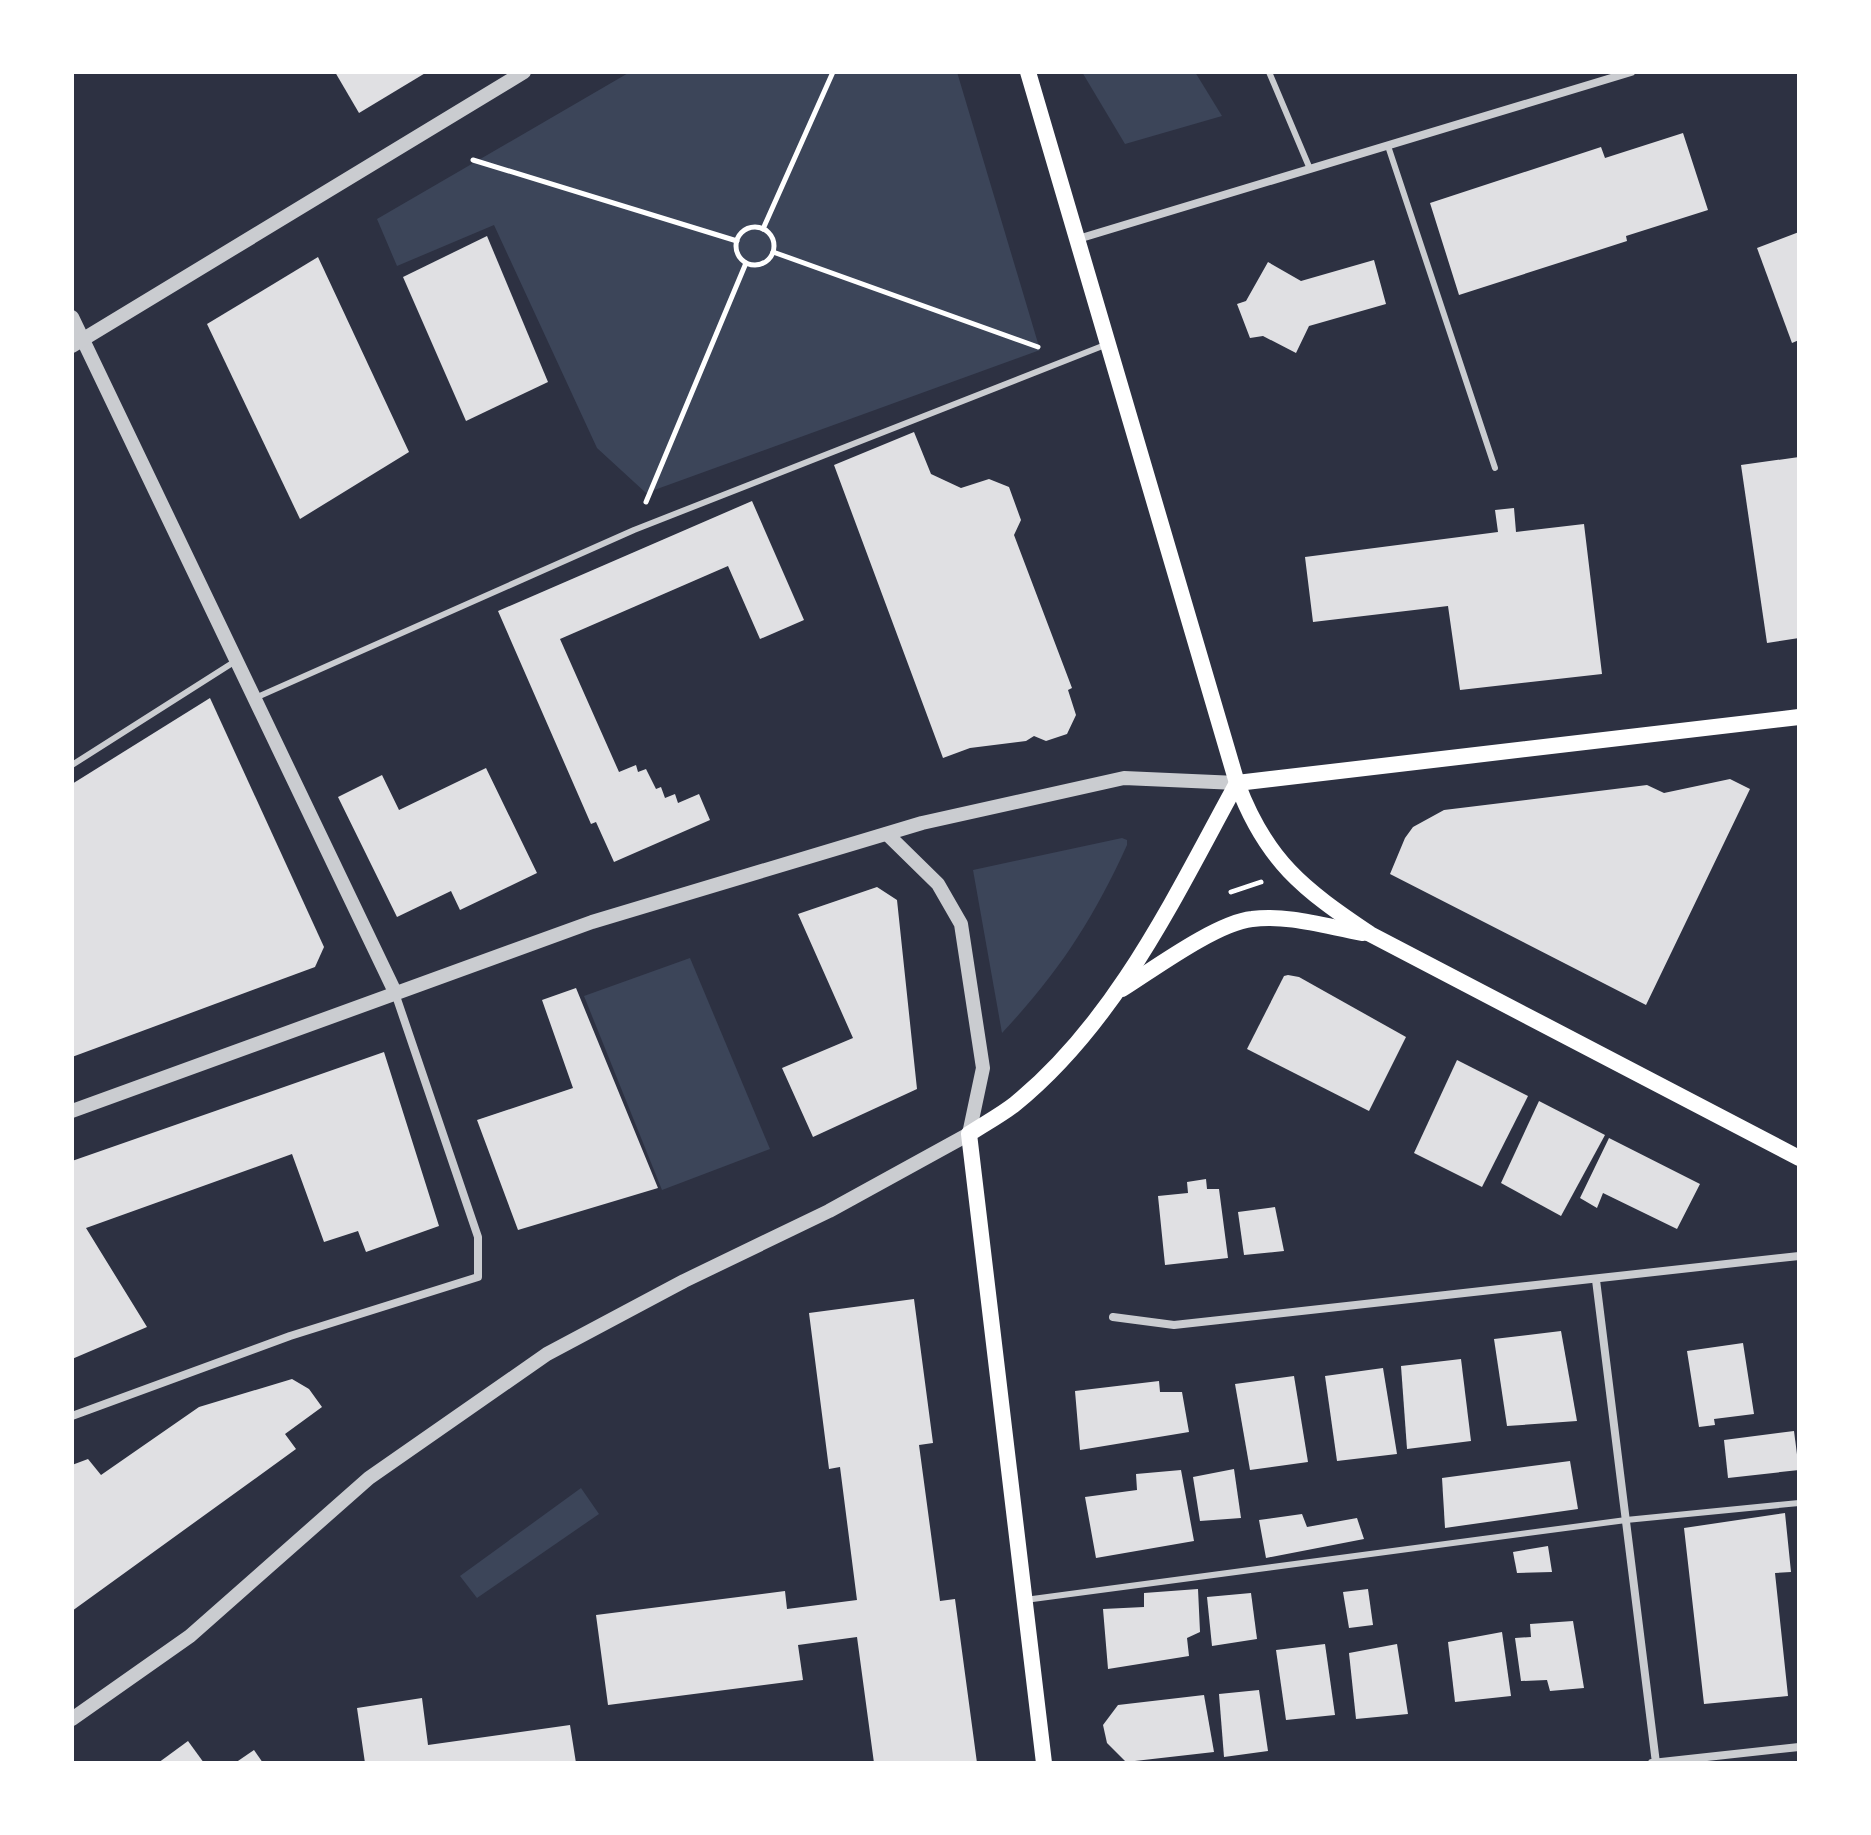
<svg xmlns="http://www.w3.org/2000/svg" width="1871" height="1835" font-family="'Public Sans',sans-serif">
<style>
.green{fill:#3c4559}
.building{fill:#e0e0e3}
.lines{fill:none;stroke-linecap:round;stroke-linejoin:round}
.path{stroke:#fff;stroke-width:5}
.service{stroke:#caccd0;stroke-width:6}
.minor{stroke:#caccd0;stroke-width:8}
.tertiary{stroke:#caccd0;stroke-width:14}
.secondary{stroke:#fff;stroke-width:16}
</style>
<rect width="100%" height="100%" fill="#2d3142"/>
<g class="green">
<polygon points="630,72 957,72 1040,350 646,493 597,448 494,225 397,266 377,219"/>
<polygon points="1082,72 1195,72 1222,116 1125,144"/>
<path d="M1122 838 1127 840V845C1093 920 1058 973 1002 1033L973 870Z"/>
<polygon points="690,958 770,1149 662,1190 584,996"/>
<polygon points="581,1488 599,1514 477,1598 460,1576"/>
</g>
<g class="building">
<polygon points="335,72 427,72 359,113"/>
<polygon points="1683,133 1708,210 1626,236 1627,241 1459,295 1430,203 1601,147 1605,158"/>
<polygon points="1799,232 1799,340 1792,343 1757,248"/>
<polygon points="487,236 548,382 466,421 403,277"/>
<polygon points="318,257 409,452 300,519 207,324"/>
<polygon points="1374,260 1386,304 1309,326 1296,353 1263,336 1250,338 1237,304 1246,301 1268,262 1301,281"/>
<polygon points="914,432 931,474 961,488 989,479 1009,487 1021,520 1014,535 1072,688 1068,690 1076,715 1067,734 1046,741 1034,736 1026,741 970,748 943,758 834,465"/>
<polygon points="1799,457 1799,638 1767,643 1741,465"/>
<polygon points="752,501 804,620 760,639 728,566 560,639 619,772 636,765 638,772 646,769 656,789 661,787 665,798 675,794 678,803 699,794 710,820 614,862 596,822 591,824 498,611"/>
<polygon points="1514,508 1516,532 1584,524 1602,674 1460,690 1448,606 1313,622 1305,557 1498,532 1495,510"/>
<polygon points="210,698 324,947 315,967 72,1057 72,784"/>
<polygon points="486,768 537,873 460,910 451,891 397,917 338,797 382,775 399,810"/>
<polygon points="1730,779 1750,789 1646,1005 1390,874 1405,838 1413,827 1444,810 1647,785 1664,793"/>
<polygon points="877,887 897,900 917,1089 813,1137 782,1068 853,1038 798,914"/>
<polygon points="1288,975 1299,977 1406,1037 1369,1111 1247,1049 1284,976"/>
<polygon points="576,988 658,1188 518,1230 477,1120 573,1088 542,1000"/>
<polygon points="384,1052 439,1226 366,1252 358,1231 324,1242 292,1154 86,1228 147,1327 72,1359 72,1161"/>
<polygon points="1457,1060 1528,1096 1482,1187 1414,1153"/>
<polygon points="1539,1101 1605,1135 1561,1216 1501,1183"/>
<polygon points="1609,1138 1700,1184 1677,1229 1603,1193 1597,1208 1580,1198"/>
<polygon points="1206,1179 1207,1189 1219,1189 1228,1258 1165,1265 1158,1196 1188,1193 1187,1182"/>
<polygon points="1275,1207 1284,1251 1244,1255 1238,1212"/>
<polygon points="914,1299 933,1443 919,1445 940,1601 955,1599 977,1763 874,1763 857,1637 798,1645 803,1680 608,1705 596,1615 785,1591 787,1609 857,1600 840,1467 829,1469 809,1313"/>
<polygon points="1561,1331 1577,1421 1507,1426 1494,1339"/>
<polygon points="1743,1343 1754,1414 1714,1419 1715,1425 1699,1427 1687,1351"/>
<polygon points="1461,1359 1471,1441 1407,1449 1401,1366"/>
<polygon points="1383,1368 1397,1454 1337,1461 1325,1376"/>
<polygon points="1294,1376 1308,1462 1250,1470 1235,1384"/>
<polygon points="292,1379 309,1389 322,1407 285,1434 296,1449 72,1611 72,1465 88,1459 101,1475 199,1407"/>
<polygon points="1159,1381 1160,1392 1182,1392 1189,1432 1080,1450 1075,1391"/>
<polygon points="1794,1431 1799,1470 1728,1478 1724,1440"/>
<polygon points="1570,1461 1578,1509 1445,1528 1442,1478"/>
<polygon points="1234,1469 1241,1518 1200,1521 1193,1477"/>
<polygon points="1181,1470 1194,1541 1096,1558 1085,1497 1137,1490 1136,1474"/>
<polygon points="1785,1513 1791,1572 1775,1573 1788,1696 1704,1704 1684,1528"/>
<polygon points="1302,1514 1307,1527 1357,1518 1364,1539 1266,1558 1259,1520"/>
<polygon points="1548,1546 1552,1572 1517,1573 1513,1552"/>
<polygon points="1198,1589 1200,1632 1187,1638 1189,1656 1108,1669 1103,1609 1144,1607 1144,1593"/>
<polygon points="1368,1589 1373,1625 1349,1628 1343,1592"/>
<polygon points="1251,1593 1257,1639 1212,1646 1207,1597"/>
<polygon points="1573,1621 1584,1688 1550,1691 1547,1680 1521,1681 1515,1638 1531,1637 1530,1624"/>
<polygon points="1502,1632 1511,1696 1455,1702 1448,1642"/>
<polygon points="1325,1644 1335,1715 1286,1720 1276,1650"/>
<polygon points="1397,1644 1408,1714 1356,1719 1349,1653"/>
<polygon points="1259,1690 1268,1751 1224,1757 1219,1694"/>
<polygon points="1204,1695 1214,1752 1126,1762 1107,1743 1103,1725 1118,1705"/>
<polygon points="422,1698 428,1745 570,1725 576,1763 365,1763 357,1708"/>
<polygon points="188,1741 204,1763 158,1763"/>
<polygon points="254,1750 263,1763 235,1763"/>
</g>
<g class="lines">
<g class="path">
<polyline points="473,160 737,241"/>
<circle cx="755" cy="246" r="19"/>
<polyline points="763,229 833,72"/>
<polyline points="773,252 1038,347"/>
<polyline points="646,502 746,263"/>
<polyline points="1231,892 1261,882"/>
</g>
<g class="service">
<polyline points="1269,72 1310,169"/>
<polyline points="1388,146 1495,468"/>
<polyline points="255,698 634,530 1105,345"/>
<polyline points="72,765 234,662"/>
<polyline points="1025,1600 1626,1520 1799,1503"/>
</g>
<g class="minor">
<polyline points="1078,239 1631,72"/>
<polyline points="1596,1280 1656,1763"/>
<polyline points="1113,1317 1174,1325 1799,1256"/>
<polyline points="72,1416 290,1336 478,1277 478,1237 395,993"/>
<polyline points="1652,1763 1799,1747"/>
</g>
<g class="tertiary">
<polyline points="72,317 395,992"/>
<polyline points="72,346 524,72"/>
<polyline points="72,1111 592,922 922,823 1124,778 1237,783"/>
<polyline points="72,1719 190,1636 369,1478 547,1354 684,1281 829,1211 969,1134 983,1068 961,924 938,884 887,834"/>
</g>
<g class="secondary">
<path d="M1028 72 1237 783C1266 861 1303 889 1370 934L1799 1158"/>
<polyline points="1237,783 1799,717"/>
<path d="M1122 989C1154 969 1216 923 1252 919 1287 914 1328 927 1363 933"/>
<path d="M1044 1763 969 1134C984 1124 1001 1115 1015 1104 1117 1021 1175 896 1237 783"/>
</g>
</g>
<rect width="1871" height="1835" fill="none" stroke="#ffffff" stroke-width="148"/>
</svg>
